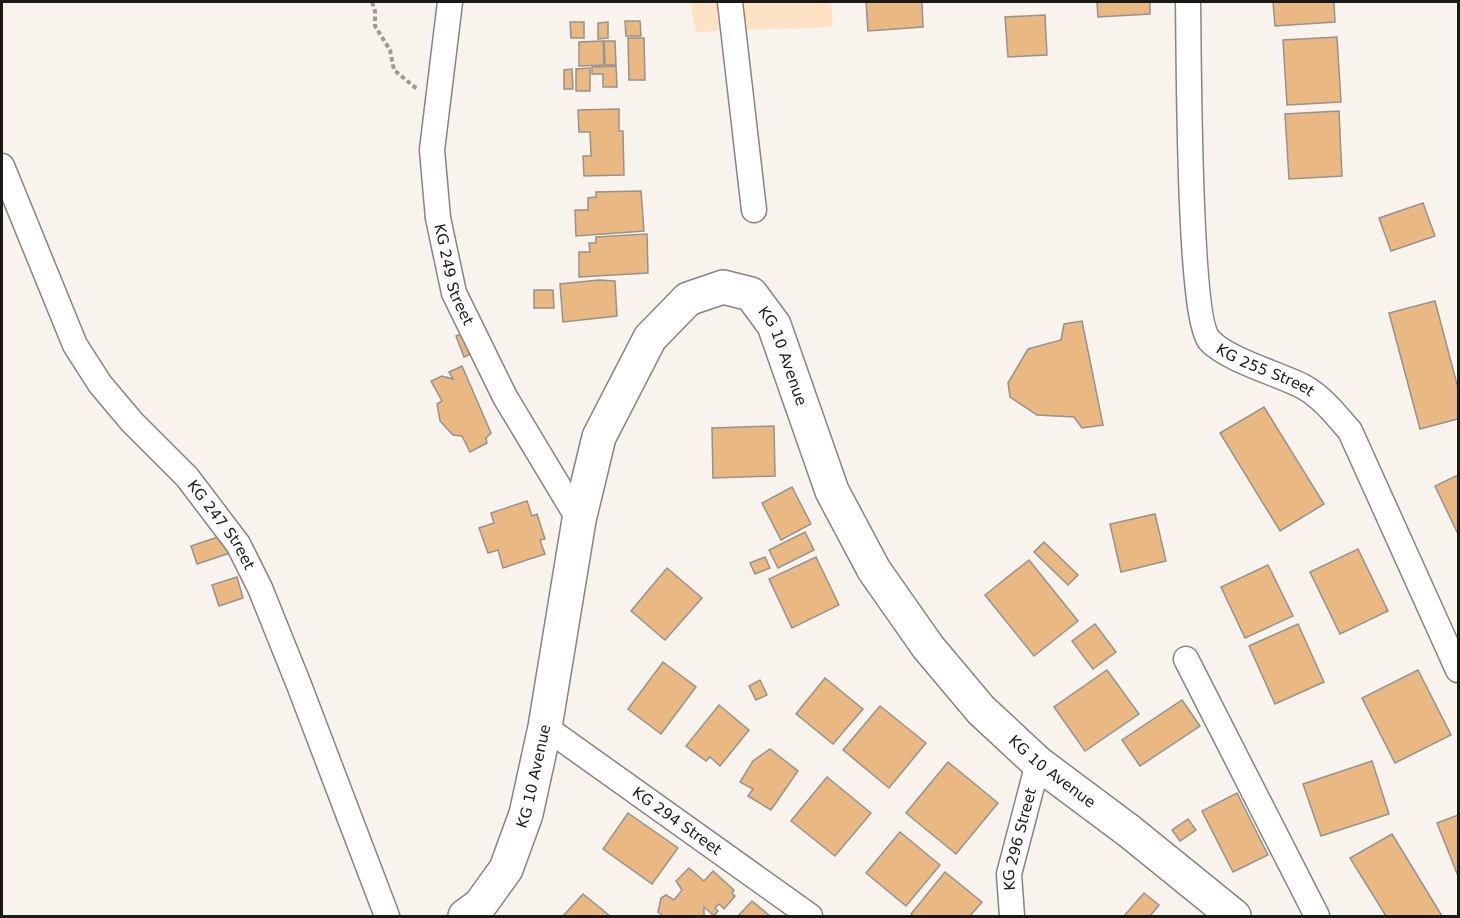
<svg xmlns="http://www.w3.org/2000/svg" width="1460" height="918" font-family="'DejaVu Sans',sans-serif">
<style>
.green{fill:#fde2c6}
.building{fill:#eab883;stroke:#97928c;stroke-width:1.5}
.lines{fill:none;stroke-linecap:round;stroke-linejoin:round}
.street-casing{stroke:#89847f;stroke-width:27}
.secondary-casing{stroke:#89847f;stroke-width:36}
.path{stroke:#9f9a96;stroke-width:4;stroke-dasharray:4.5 3;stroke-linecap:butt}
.street{stroke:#fff;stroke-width:24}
.secondary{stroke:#fff;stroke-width:33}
.labels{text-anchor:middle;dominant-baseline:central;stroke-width:4.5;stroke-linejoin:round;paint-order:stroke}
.street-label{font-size:15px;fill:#1b1917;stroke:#f9f3ee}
</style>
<rect width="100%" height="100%" fill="#f9f3ee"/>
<polygon class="green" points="690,2 831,2 833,27 696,32"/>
<g class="building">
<polygon points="866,2 922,2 923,27 868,31"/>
<polygon points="1097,2 1150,2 1150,14 1098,17"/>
<polygon points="1273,2 1334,2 1335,22 1275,26"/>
<polygon points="1045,15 1047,55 1008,57 1005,17"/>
<polygon points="625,21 640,21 641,36 626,36"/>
<polygon points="570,22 584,22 584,38 571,38"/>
<polygon points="608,22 608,38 598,39 598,23"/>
<polygon points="1337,37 1341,102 1287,105 1283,40"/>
<polygon points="628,38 644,38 645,80 629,80"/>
<polygon points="603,41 604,65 579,66 579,42"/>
<polygon points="604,41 615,41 616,65 605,65"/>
<polygon points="616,66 617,87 603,87 603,74 592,74 592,67"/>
<polygon points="590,68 590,91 576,91 576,69"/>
<polygon points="572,69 573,89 564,89 564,70"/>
<polygon points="619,109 619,131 623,131 624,175 584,176 583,156 591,156 590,132 579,132 578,110"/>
<polygon points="1339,111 1342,176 1289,179 1285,114"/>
<polygon points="641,191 644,231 576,236 575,210 588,210 588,198 596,197 596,192"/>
<polygon points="1423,203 1435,236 1391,251 1379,218"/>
<polygon points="647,234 648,273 579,277 579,252 590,252 589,243 596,243 596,237"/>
<polygon points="599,280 615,281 617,316 563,322 560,284"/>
<polygon points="534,290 553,290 554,308 534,308"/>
<polygon points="1435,301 1458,388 1458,419 1420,429 1389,313"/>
<polygon points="1082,321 1103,425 1082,428 1074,417 1037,415 1010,397 1008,383 1028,349 1061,340 1064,324"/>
<polygon points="465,332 473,353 464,357 456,336"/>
<polygon points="462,366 491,433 486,438 487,443 470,452 462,436 453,435 440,421 437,404 442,401 431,381 442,376 453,379 449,372"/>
<polygon points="1264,407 1324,504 1280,531 1220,433"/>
<polygon points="774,426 775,476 713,478 712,428"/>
<polygon points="1458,475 1458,534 1435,486"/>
<polygon points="792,487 811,524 781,540 762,503"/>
<polygon points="527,501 532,516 537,514 545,539 540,540 545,554 503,568 498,550 488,553 479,528 494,523 491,513"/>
<polygon points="1155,514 1166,561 1121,572 1110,524"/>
<polygon points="805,532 814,550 778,568 769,550"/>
<polygon points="227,534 233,552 197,564 191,546"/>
<polygon points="1044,542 1078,575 1068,585 1034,552"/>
<polygon points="1358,549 1388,611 1340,634 1310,572"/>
<polygon points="765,557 770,568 755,574 750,563"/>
<polygon points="816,557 839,605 792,628 769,579"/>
<polygon points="1029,560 1078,621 1034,656 985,595"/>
<polygon points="1268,565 1293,616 1245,638 1221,587"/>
<polygon points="667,568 702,598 665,640 631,611"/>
<polygon points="237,577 243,598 219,606 212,585"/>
<polygon points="1095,624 1116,652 1093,669 1072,641"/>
<polygon points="1298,624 1324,682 1275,704 1249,646"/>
<polygon points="663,662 696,687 661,734 628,709"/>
<polygon points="1107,670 1139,714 1085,751 1054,707"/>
<polygon points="1418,670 1451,735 1395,763 1362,698"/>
<polygon points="825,678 863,709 833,744 796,714"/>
<polygon points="760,680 767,695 756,700 749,686"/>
<polygon points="1182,700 1200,726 1140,766 1122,740"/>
<polygon points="719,705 749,730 720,766 710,757 706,761 686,746"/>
<polygon points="880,706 926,743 889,788 843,750"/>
<polygon points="770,749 798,771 771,810 748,796 753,789 740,782 753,761"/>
<polygon points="1372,761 1389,814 1321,836 1303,784"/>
<polygon points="948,762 998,803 956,854 906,813"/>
<polygon points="827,777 871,813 835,856 791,821"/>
<polygon points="1237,793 1268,855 1233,872 1202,811"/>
<polygon points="628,813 678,848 652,884 603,849"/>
<polygon points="1458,815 1458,876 1437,823"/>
<polygon points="1188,819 1196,830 1180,841 1172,830"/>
<polygon points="900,832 940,865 906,906 866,873"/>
<polygon points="1392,834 1442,916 1386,916 1350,858"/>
<polygon points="689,868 704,881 713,871 734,890 732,893 735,896 724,909 719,904 715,908 718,911 714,916 704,907 704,916 663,916 658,912 661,898 666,895 674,900 682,890 676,881"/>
<polygon points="945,872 982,902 970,916 914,916 911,914"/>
<polygon points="1144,893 1159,905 1150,916 1124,916"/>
<polygon points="583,894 610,916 563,916"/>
<polygon points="752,901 770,916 738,916"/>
</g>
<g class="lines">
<defs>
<g id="street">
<path id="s1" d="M450 2 432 150 438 218 454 293 505 397 579 520"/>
<polyline points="730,2 754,210"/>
<path id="s2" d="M1188 2C1189 49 1188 319 1210 341 1228 360 1279 374 1304 387 1323 398 1336 415 1350 431L1458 670"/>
<path id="s3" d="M2 166 75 345 100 384 132 422 187 477 238 544 260 588 299 685 387 916"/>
<polyline points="1186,659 1317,916"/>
<path id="s4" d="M545 727 810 916"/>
<path id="s5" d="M1012 916 1009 874 1038 763"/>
</g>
<g id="secondary">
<path id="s6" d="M465 916 480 905 506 869 526 814 545 727 579 520 599 437 650 338 688 299 723 287 751 294 774 325 832 491 874 570 928 647 981 710 1038 763 1129 831 1234 916"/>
</g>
</defs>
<use href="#street" class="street-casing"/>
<use href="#secondary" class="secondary-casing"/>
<polyline class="path" points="372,2 375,11 375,26 390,50 394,70 417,89"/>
<use href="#street" class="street"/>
<use href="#secondary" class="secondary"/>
</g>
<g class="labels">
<g class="street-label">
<text stroke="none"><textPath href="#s1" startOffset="276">KG 249 Street</textPath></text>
<text stroke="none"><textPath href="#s6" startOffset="808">KG 10 Avenue</textPath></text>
<text stroke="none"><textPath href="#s2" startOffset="404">KG 255 Street</textPath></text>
<text stroke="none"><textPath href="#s3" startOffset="426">KG 247 Street</textPath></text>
<text stroke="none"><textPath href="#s6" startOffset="1312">KG 10 Avenue</textPath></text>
<text stroke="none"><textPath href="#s6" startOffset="160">KG 10 Avenue</textPath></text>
<text stroke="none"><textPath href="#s4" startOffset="162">KG 294 Street</textPath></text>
<text stroke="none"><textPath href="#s5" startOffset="78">KG 296 Street</textPath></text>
</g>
</g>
<rect width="1460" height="918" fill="none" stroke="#1b1917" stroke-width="6"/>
</svg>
